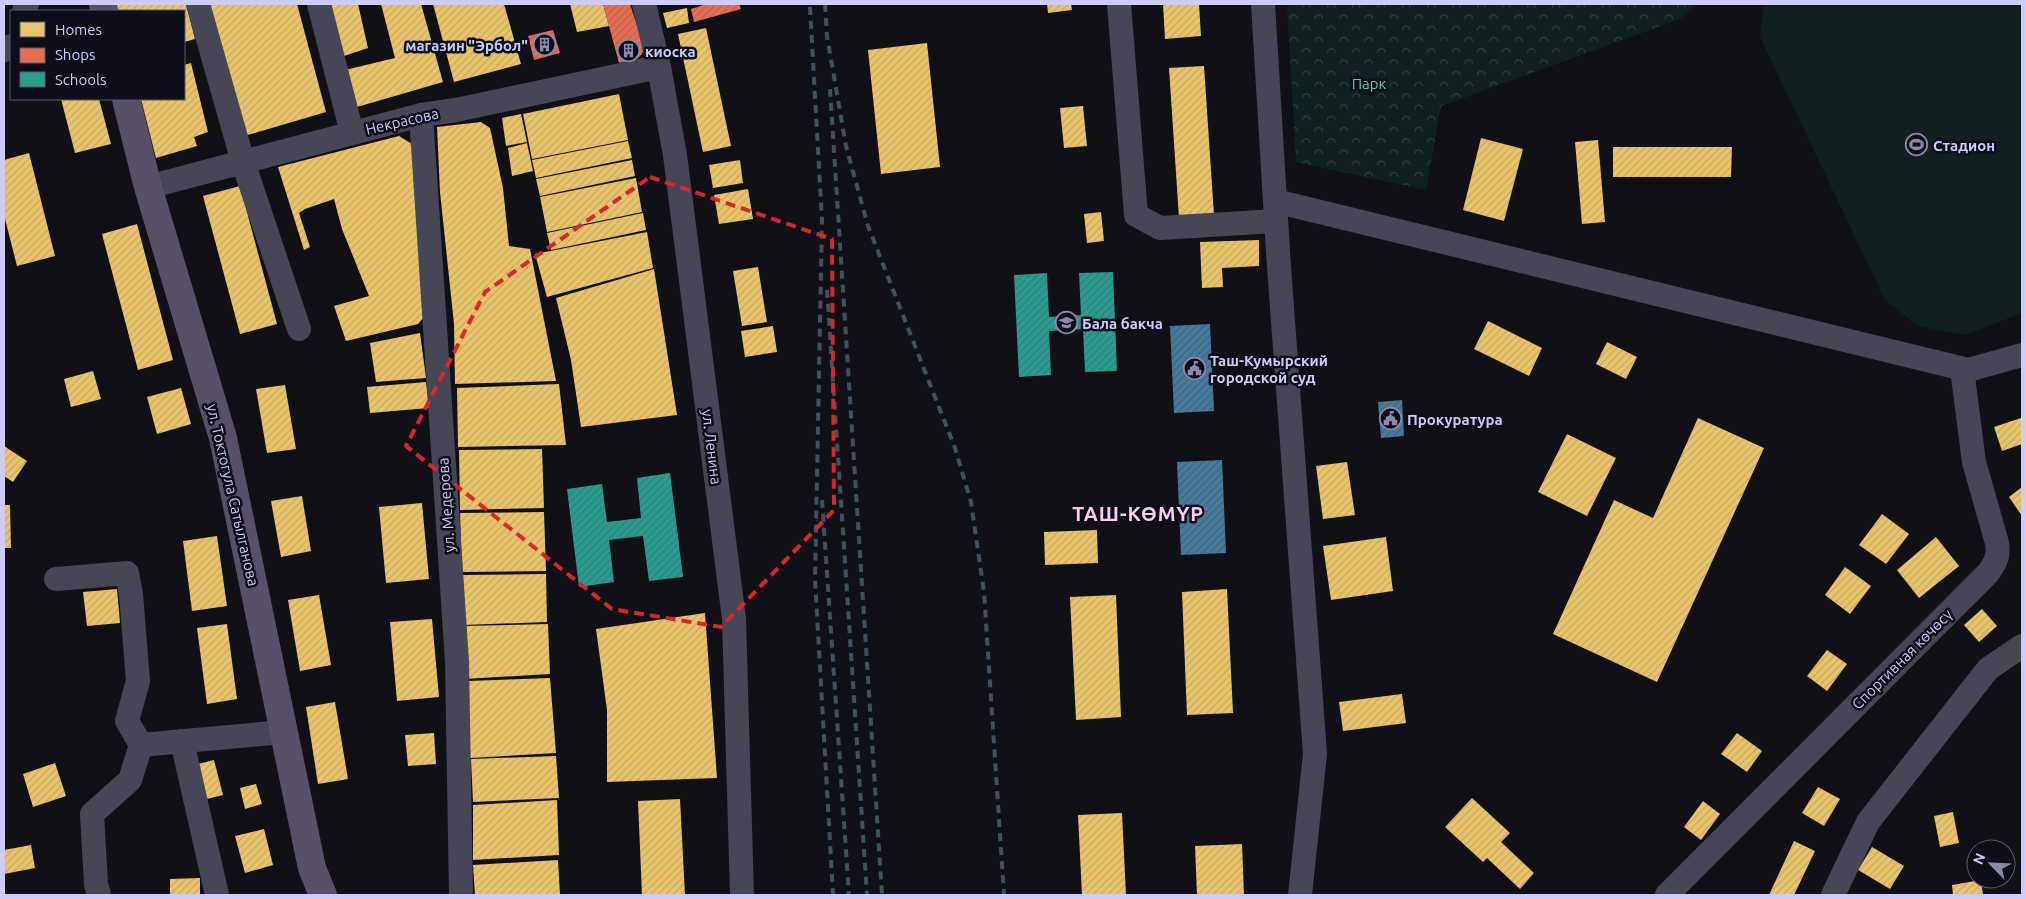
<svg xmlns="http://www.w3.org/2000/svg" width="2026" height="899" font-family="Ubuntu,sans-serif">
<style>
.grass{fill:#102021}
.park{fill:url(#park-crowns)}
.homes{fill:url(#homes-hatch)}
.shops{fill:url(#shops-hatch)}
.schools{fill:url(#schools-hatch)}
.public{fill:url(#public-hatch)}
.lines{fill:none;stroke-linecap:round;stroke-linejoin:round}
.minor{stroke:#464657;stroke-width:24}
.major{stroke:#585068;stroke-width:28}
.rail{stroke:#40515e;stroke-width:4;stroke-dasharray:8 6;stroke-linecap:butt}
.marked{fill:none;stroke:#d62828;stroke-width:4;stroke-dasharray:10 6;stroke-linejoin:round}
.labels{text-anchor:middle;dominant-baseline:central;stroke-width:5;stroke-linejoin:round;paint-order:stroke}
.poi-label{font-size:15px;font-weight:bold;fill:#cfcbf9;stroke:#0e0d1a;text-anchor:start}
.park-label{font-size:15px;fill:#61cfb0;stroke:#0e0d1a}
.street-label{font-size:15px;fill:#cfcbf9;stroke:#0e0d1a}
.district-label{font-size:20px;font-weight:bold;letter-spacing:1px;fill:#f9cdeb;stroke:#0e0d1a}
</style>
<defs>
<pattern id="park-crowns" width="20" height="18" patternUnits="userSpaceOnUse" patternTransform="scale(1.25)"><rect width="20" height="18" fill="#102021"/><path d="M2 6a3 3 0 1 1 6 0M12 15a3 3 0 1 1 6 0" fill="none" stroke="#323f42"/></pattern>
<pattern id="homes-hatch" width="6" height="6" patternUnits="userSpaceOnUse" patternTransform="scale(1.25)"><rect width="6" height="6" fill="#e9c46a"/><path d="M-1 1l2-2M0 6l6-6M5 7l2-2" fill="none" stroke="#c7a964"/></pattern>
<pattern id="shops-hatch" width="6" height="6" patternUnits="userSpaceOnUse" patternTransform="scale(1.25)"><rect width="6" height="6" fill="#e76f51"/><path d="M-1 1l2-2M0 6l6-6M5 7l2-2" fill="none" stroke="#bd6250"/></pattern>
<pattern id="schools-hatch" width="6" height="6" patternUnits="userSpaceOnUse" patternTransform="scale(1.25)"><rect width="6" height="6" fill="#2a9d8f"/><path d="M-1 1l2-2M0 6l6-6M5 7l2-2" fill="none" stroke="#30807b"/></pattern>
<pattern id="public-hatch" width="6" height="6" patternUnits="userSpaceOnUse" patternTransform="scale(1.25)"><rect width="6" height="6" fill="#457b9d"/><path d="M-1 1l2-2M0 6l6-6M5 7l2-2" fill="none" stroke="#42627c"/></pattern>
</defs>
<rect width="100%" height="100%" fill="#111017"/>
<polygon class="grass" points="1764,4 2022,4 2022,313 1965,335 1918,326 1885,300 1760,37"/>
<polygon class="park" points="1287,4 1697,4 1680,19 1441,106 1426,190 1296,162"/>
<g class="homes">
<polygon points="116,4 186,4 195,39 184,42 184,11 118,11"/>
<polygon points="206,4 297,4 326,112 241,137"/>
<polygon points="327,4 358,4 368,48 341,57"/>
<polygon points="381,4 421,4 443,82 357,107 345,70 395,58"/>
<polygon points="433,4 504,4 521,64 454,82"/>
<polygon points="570,4 603,4 609,26 577,32"/>
<polygon points="1047,4 1071,4 1072,10 1048,13"/>
<polygon points="1163,4 1199,4 1201,36 1165,39"/>
<polygon points="687,8 689,23 667,28 663,13"/>
<polygon points="706,28 731,146 703,152 678,34"/>
<polygon points="927,43 940,167 881,174 868,50"/>
<polygon points="191,63 208,132 194,137 197,146 156,158 141,99 184,99 184,65"/>
<polygon points="1204,66 1214,215 1179,218 1169,68"/>
<polygon points="619,94 628,140 532,159 523,114"/>
<polygon points="61,99 99,99 111,144 75,153"/>
<polygon points="1083,106 1087,146 1064,148 1060,108"/>
<polygon points="521,114 527,142 506,146 502,118"/>
<polygon points="481,122 490,128 503,188 509,246 530,249 556,381 455,384 454,324 440,192 437,127"/>
<polygon points="399,136 412,144 425,316 418,324 346,341 334,306 369,296 342,229 334,199 305,209 299,213 310,247 304,250 278,167"/>
<polygon points="1481,138 1523,149 1504,221 1463,210"/>
<polygon points="1598,140 1605,222 1582,224 1575,142"/>
<polygon points="628,141 632,158 536,178 532,160"/>
<polygon points="527,143 533,171 512,176 508,148"/>
<polygon points="1613,147 1732,147 1731,177 1613,177"/>
<polygon points="29,153 55,256 17,266 4,215 4,160"/>
<polygon points="632,160 635,176 540,196 536,179"/>
<polygon points="740,160 743,183 713,188 709,165"/>
<polygon points="636,178 642,212 547,232 540,197"/>
<polygon points="240,186 277,324 240,334 203,196"/>
<polygon points="748,189 753,219 719,224 714,195"/>
<polygon points="1101,212 1104,241 1087,243 1084,214"/>
<polygon points="643,213 646,230 551,250 547,233"/>
<polygon points="137,224 173,360 138,370 102,234"/>
<polygon points="647,232 653,268 547,297 535,254"/>
<polygon points="1259,240 1259,266 1222,268 1223,287 1202,288 1200,242"/>
<polygon points="758,267 767,322 742,326 733,271"/>
<polygon points="654,269 677,415 581,427 571,360 556,298"/>
<polygon points="1488,321 1542,348 1529,376 1474,349"/>
<polygon points="773,326 777,352 745,357 741,331"/>
<polygon points="420,333 426,378 376,382 370,343"/>
<polygon points="1607,342 1637,357 1626,379 1596,364"/>
<polygon points="93,371 101,399 71,407 64,379"/>
<polygon points="426,382 429,408 370,413 367,387"/>
<polygon points="559,384 566,445 458,447 457,388"/>
<polygon points="285,385 296,449 267,453 256,389"/>
<polygon points="181,388 191,424 157,434 147,397"/>
<polygon points="1698,418 1764,448 1657,682 1553,634 1614,500 1653,518"/>
<polygon points="2021,418 2022,444 2002,451 1994,427"/>
<polygon points="1567,434 1616,458 1587,516 1538,492"/>
<polygon points="4,446 27,461 13,482 4,476"/>
<polygon points="542,449 544,508 460,510 459,450"/>
<polygon points="1347,462 1355,515 1323,519 1316,466"/>
<polygon points="2022,487 2022,516 2009,497"/>
<polygon points="302,496 311,551 281,557 271,501"/>
<polygon points="422,503 429,579 386,583 379,507"/>
<polygon points="4,505 10,505 11,548 4,548"/>
<polygon points="544,512 546,571 462,572 460,513"/>
<polygon points="1882,514 1909,534 1886,564 1859,545"/>
<polygon points="1097,530 1098,563 1045,565 1044,532"/>
<polygon points="217,536 227,606 192,611 183,541"/>
<polygon points="1386,537 1393,591 1331,600 1323,546"/>
<polygon points="1936,537 1959,566 1919,598 1897,570"/>
<polygon points="1845,567 1871,586 1850,614 1825,595"/>
<polygon points="546,574 547,622 463,625 461,575"/>
<polygon points="117,589 120,623 87,626 83,592"/>
<polygon points="1227,589 1233,713 1187,715 1182,592"/>
<polygon points="319,595 331,665 300,671 288,600"/>
<polygon points="1116,595 1121,717 1076,720 1070,597"/>
<polygon points="1982,609 1997,626 1979,642 1964,625"/>
<polygon points="705,613 717,778 607,782 607,710 596,629"/>
<polygon points="432,619 439,697 397,701 390,622"/>
<polygon points="227,624 237,699 207,704 197,628"/>
<polygon points="548,624 550,674 464,679 462,626"/>
<polygon points="1827,650 1847,664 1827,691 1807,676"/>
<polygon points="550,678 556,753 470,758 467,681"/>
<polygon points="1402,694 1406,723 1343,731 1339,702"/>
<polygon points="335,702 348,779 318,784 306,707"/>
<polygon points="434,733 436,764 408,766 405,735"/>
<polygon points="1737,733 1762,751 1747,772 1721,754"/>
<polygon points="556,756 559,798 473,802 471,759"/>
<polygon points="214,760 223,795 203,800 194,765"/>
<polygon points="55,763 66,796 33,807 23,774"/>
<polygon points="256,784 262,804 245,809 240,788"/>
<polygon points="1818,787 1840,799 1824,826 1802,813"/>
<polygon points="1472,798 1510,833 1501,842 1534,873 1520,889 1487,858 1483,862 1445,827"/>
<polygon points="680,799 685,895 642,895 638,801"/>
<polygon points="557,800 559,855 473,860 473,805"/>
<polygon points="1703,801 1720,814 1701,840 1684,827"/>
<polygon points="1953,812 1959,843 1940,847 1934,816"/>
<polygon points="1122,813 1126,895 1082,895 1078,815"/>
<polygon points="264,829 273,865 245,873 235,836"/>
<polygon points="1794,841 1815,851 1794,895 1769,895"/>
<polygon points="1242,844 1244,895 1197,895 1195,846"/>
<polygon points="31,845 35,868 4,874 4,850"/>
<polygon points="1872,847 1904,866 1890,889 1858,870"/>
<polygon points="558,860 560,895 475,895 473,865"/>
<polygon points="200,878 200,895 170,895 170,879"/>
<polygon points="1981,880 1983,895 1953,895 1952,885"/>
</g>
<g class="shops">
<polygon points="603,4 630,4 644,47 642,54 637,59 619,63"/>
<polygon points="707,4 739,4 741,9 694,22 691,9"/>
<polygon points="553,30 560,53 534,60 528,36"/>
</g>
<g class="schools">
<polygon points="1113,272 1117,371 1085,372 1083,329 1049,331 1051,375 1019,377 1014,275 1047,273 1049,317 1081,315 1079,273"/>
<polygon points="670,473 683,577 649,581 643,536 609,540 614,582 579,587 567,489 602,484 607,522 641,518 637,478"/>
</g>
<g class="public">
<polygon points="1210,324 1214,411 1174,413 1170,326"/>
<polygon points="1402,400 1404,436 1381,438 1378,402"/>
<polygon points="1222,460 1226,553 1181,555 1177,462"/>
</g>
<g class="lines">
<g class="minor">
<polyline points="198,4 243,162 299,329"/>
<polyline points="319,4 352,133"/>
<polyline points="644,4 659,67 675,155 734,619 742,895"/>
<polyline points="1119,4 1136,215 1160,228 1276,221"/>
<polyline points="1263,4 1279,267 1315,754 1300,895"/>
<polyline points="24,11 27,4"/>
<polyline points="4,50 11,46"/>
<polyline points="421,115 457,662 461,895"/>
<polyline points="148,187 421,115 456,110 659,67"/>
<polyline points="1275,201 1968,370 2022,355"/>
<polyline points="56,579 127,573 131,594 138,681 127,721 141,745 283,732"/>
<polyline points="182,741 217,895"/>
<polyline points="99,895 96,884 92,814 130,780 141,745"/>
<path d="M1667 895 1988 573C1996 562 1999 556 1997 543L1974 462 1962 369"/>
<polyline points="1833,895 1868,822 1988,669 2022,646"/>
</g>
<g class="major">
<polyline points="103,4 104,11"/>
<polyline points="126,99 148,187 223,438 312,868 323,895"/>
</g>
<g class="rail">
<polyline points="825,4 827,36 846,146 868,226 955,448 971,502 984,592 1004,895"/>
<polyline points="810,7 822,221 815,579 833,895"/>
<polyline points="830,89 882,895"/>
<polyline points="827,290 867,895"/>
<polyline points="822,500 849,895"/>
</g>
</g>
<path class="marked" d="M650 177 832 239 834 510 721 627 612 609 406 446 485 292Z"/>
<defs>
<symbol id="building-ring" viewBox="-11 -11 22 22"><circle r="9.5" fill="#0e0d1a" stroke="#8c8aaa" stroke-width="1.5"/><path d="M-4-6H4V6H1V3H-1V6H-4ZM-2.5-4.3h1.7v1.8h-1.7ZM.8-4.3h1.7v1.8H.8ZM-2.5-1h1.7V.8h-1.7ZM.8-1h1.7V.8H.8Z" fill="#8c8aaa"/></symbol>
<symbol id="stadium-ring" viewBox="-11 -11 22 22"><circle r="9.5" fill="#0e0d1a" stroke="#8c8aaa" stroke-width="1.5"/><path d="M0-5a6.5 5 0 1 0 0 10a6.5 5 0 1 0 0-10ZM-3.5-1.8h7v3.6h-7Z" fill="#8c8aaa"/></symbol>
<symbol id="school-ring" viewBox="-11 -11 22 22"><circle r="9.5" fill="#0e0d1a" stroke="#8c8aaa" stroke-width="1.5"/><path d="M0-5L7-2L0 1L-7-2ZM-4 1L0 2.5L4 1V4Q0 6-4 4Z" fill="#8c8aaa"/></symbol>
<symbol id="civic-ring" viewBox="-11 -11 22 22"><circle r="9.5" fill="#0e0d1a" stroke="#8c8aaa" stroke-width="1.5"/><path d="M-.6-6.5H3V-4.5H.6V-3L4-1V1h2V6H-6V1h2V-1L-.6-3ZM-1.2 2.5V6h2.4V2.5Z" fill="#8c8aaa"/></symbol>
</defs>
<g fill-rule="evenodd">
<use href="#building-ring" x="532" y="32" width="25" height="25"/>
<use href="#building-ring" x="616" y="38" width="25" height="25"/>
<use href="#stadium-ring" x="1904" y="132" width="25" height="25"/>
<use href="#school-ring" x="1054" y="310" width="25" height="25"/>
<use href="#civic-ring" x="1182" y="356" width="25" height="25"/>
<use href="#civic-ring" x="1378" y="406" width="25" height="25"/>
</g>
<g class="labels">
<g class="poi-label">
<text x="528" y="45" text-anchor="end">магазин "Эрбол"</text>
<text x="645" y="51">киоска</text>
<text x="1933" y="145">Стадион</text>
<text x="1082" y="323">Бала бакча</text>
<text x="1210" y="360">Таш-Кумырский<tspan x="1210" dy="17">городской суд</tspan></text>
<text x="1407" y="419">Прокуратура</text>
</g>
<g class="park-label">
<text x="1369" y="83">Парк</text>
</g>
<g class="street-label">
<text transform="translate(402 121) rotate(-13)">Некрасова</text>
<text transform="translate(712 447) rotate(83)">ул. Ленина</text>
<text transform="translate(233 495) rotate(77)">ул. Токтогула Сатылганова</text>
<text transform="translate(446 505) rotate(-94)">ул. Медерова</text>
<text transform="translate(1902 659) rotate(-45)">Спортивная көчөсү</text>
</g>
<g class="district-label">
<text x="1138" y="513">ТАШ-КӨМҮР</text>
</g>
</g>
<rect width="2026" height="899" fill="none" stroke="#cfcbf9" stroke-width="10"/>
<rect x="10" y="10" width="175" height="90" fill="#0e0d1a" stroke="#5b5973"/>
<rect x="20" y="22" width="25" height="15" fill="#e9c46a" stroke="#5b5973"/>
<text x="55" y="35" font-size="15" fill="#cfcbf9">Homes</text>
<rect x="20" y="48" width="25" height="15" fill="#e76f51" stroke="#5b5973"/>
<text x="55" y="60" font-size="15" fill="#cfcbf9">Shops</text>
<rect x="20" y="72" width="25" height="15" fill="#2a9d8f" stroke="#5b5973"/>
<text x="55" y="85" font-size="15" fill="#cfcbf9">Schools</text>
<g transform="translate(1991 864) rotate(294)"><circle r="24" fill="#0e0d1a" stroke="#5b5973"/>
<path d="M0-4L9 19L0 12L-9 19Z" fill="#8c8aaa"/>
<text y="-8" font-size="14" font-weight="bold" text-anchor="middle" fill="#cfcbf9">N</text>
</g>
</svg>
